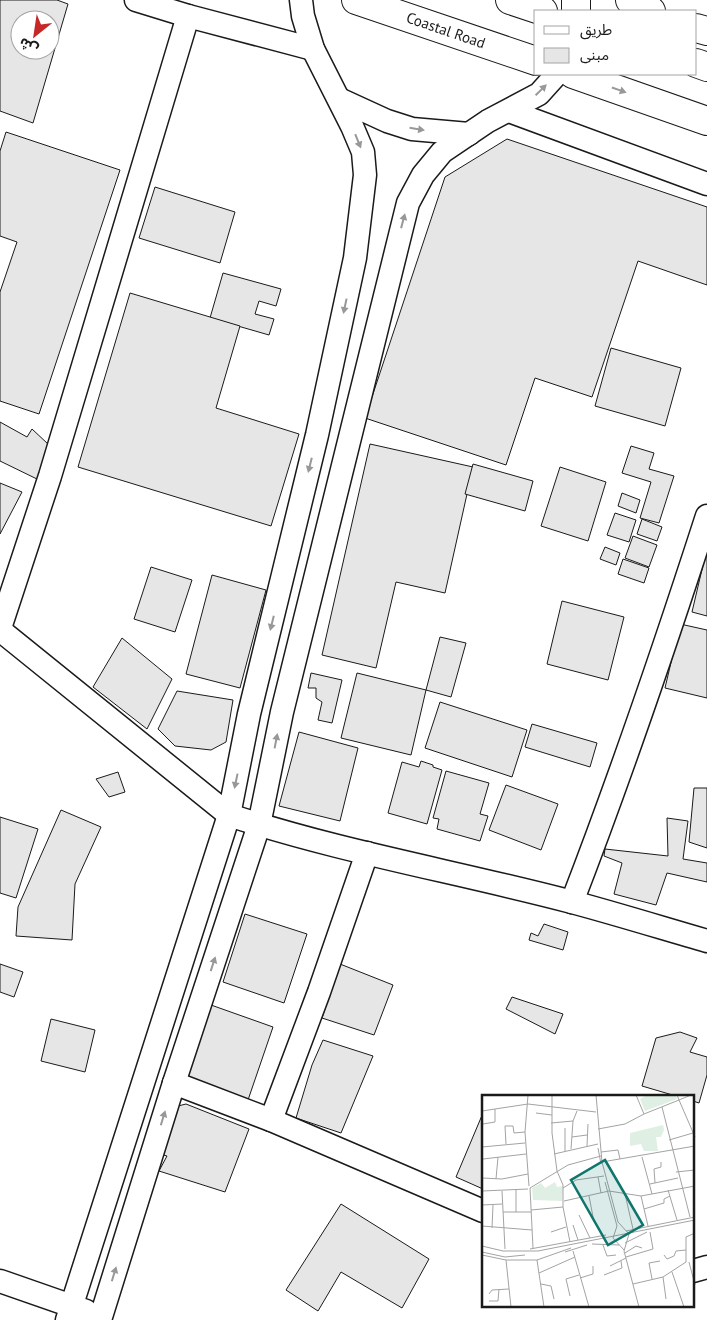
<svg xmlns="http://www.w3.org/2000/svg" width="707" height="1320" font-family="'PT Sans','Noto Sans Arabic',sans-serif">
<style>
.building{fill:#e6e6e6;stroke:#1a1a1a;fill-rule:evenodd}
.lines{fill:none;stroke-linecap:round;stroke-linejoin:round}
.street-casing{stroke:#1a1a1a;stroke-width:25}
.secondary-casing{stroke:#1a1a1a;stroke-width:30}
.highway-casing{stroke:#1a1a1a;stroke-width:30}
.street{stroke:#fff;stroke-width:22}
.secondary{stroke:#fff;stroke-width:28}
.highway{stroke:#fff;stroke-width:28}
.oneway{fill:#989898}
.labels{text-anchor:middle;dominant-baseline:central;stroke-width:4;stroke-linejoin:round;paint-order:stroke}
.street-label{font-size:15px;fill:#1a1a1a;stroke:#fff}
.inset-road{fill:none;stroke:#a3a3a3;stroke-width:1}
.view{fill:#0f766e;fill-opacity:0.15;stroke:#0f766e;stroke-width:2.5}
.inset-edge{fill:none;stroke:#1a1a1a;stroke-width:2.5}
</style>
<rect width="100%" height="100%" fill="#fff"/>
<g class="building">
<path d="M0 0H57L68 4 33 123 0 111ZM20 20H50V50H20Z"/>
<polygon points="6,132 120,170 39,414 0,401 0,292 17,242 0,236 0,151"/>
<polygon points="507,139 707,207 707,285 638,261 592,397 535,378 506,465 365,418 445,177"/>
<polygon points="155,187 235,212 220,263 139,238"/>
<polygon points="223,273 281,289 276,306 259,301 255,314 274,319 269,335 210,318"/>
<polygon points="130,293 240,326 216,408 299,434 271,526 78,467"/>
<polygon points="611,348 681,368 665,426 595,406"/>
<polygon points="0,422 27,437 32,429 48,444 39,480 0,461"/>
<polygon points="370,444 473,467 445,593 396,582 376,668 322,655"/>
<polygon points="631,446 654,453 649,469 674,476 659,523 640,518 651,482 622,473"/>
<polygon points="473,464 533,481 525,511 465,494"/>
<polygon points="560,467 606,482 588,541 541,526"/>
<polygon points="0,483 22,492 0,534"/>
<polygon points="622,493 640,500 636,513 618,506"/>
<polygon points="615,513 636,520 629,542 607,535"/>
<polygon points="642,519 662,527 657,541 637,534"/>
<polygon points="633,536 657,545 649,567 625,558"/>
<polygon points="605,547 620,553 616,565 600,559"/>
<polygon points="707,548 707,616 692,612"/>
<polygon points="623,559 649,568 644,583 618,574"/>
<polygon points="151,567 192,580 175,632 134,619"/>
<polygon points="212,575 266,590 240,688 186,674"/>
<polygon points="562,601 624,617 608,680 547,664"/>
<polygon points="680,624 707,630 707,698 665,688"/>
<polygon points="440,637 466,643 451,697 426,690"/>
<polygon points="122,638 172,679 147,729 93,687"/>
<polygon points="311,673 342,680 332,723 318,720 322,702 316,698 316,688 308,688"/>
<polygon points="357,673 426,690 411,755 341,738"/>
<polygon points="177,691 233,700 226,742 211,750 175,746 158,729"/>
<polygon points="440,702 527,730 512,777 425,748"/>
<polygon points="532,724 597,743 590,767 525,747"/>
<polygon points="299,732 358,748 340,821 279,806"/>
<polygon points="421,761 433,765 433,767 442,770 427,824 388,813 402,762 419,767"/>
<polygon points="446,771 489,783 480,814 488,816 480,841 437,829 439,819 433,818"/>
<polygon points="118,772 125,792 109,797 96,779"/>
<polygon points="506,785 558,804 541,850 489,830"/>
<polygon points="694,788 707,788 707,848 689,842"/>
<polygon points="61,810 101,827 75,884 72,940 16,936 18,907"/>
<polygon points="0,817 38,829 16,898 0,893"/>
<polygon points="667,818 688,821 683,859 707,863 707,882 667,873 656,905 614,894 622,863 604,856 605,849 668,856"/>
<polygon points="245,914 307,934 284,1003 223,982"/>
<polygon points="544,924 568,932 563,950 529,940 531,933 538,936"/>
<polygon points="0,964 23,972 14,997 0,992"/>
<polygon points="340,964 393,985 374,1035 322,1018"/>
<polygon points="512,997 563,1014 555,1034 506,1009"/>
<polygon points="211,1005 273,1027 248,1100 185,1077"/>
<polygon points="51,1019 95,1030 85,1072 41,1061"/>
<polygon points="680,1032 697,1038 690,1052 707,1057 707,1075 699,1103 693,1101 693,1096 676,1096 642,1086 656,1038"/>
<polygon points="323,1040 373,1056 341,1133 296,1118 312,1065"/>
<polygon points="186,1104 249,1129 225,1192 159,1171 167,1156 159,1154 174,1107"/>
<polygon points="483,1113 483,1189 456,1177"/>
<polygon points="341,1204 429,1259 402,1308 341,1272 318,1311 286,1290"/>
</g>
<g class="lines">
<defs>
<g id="street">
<polyline points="136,0 188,16 313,49"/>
<polyline points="339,99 387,121 412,129 469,134"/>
<polyline points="509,111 707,184"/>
<polyline points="0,628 50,476 188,16"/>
<path d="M0 630 229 815C341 852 458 872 572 902 617 914 662 928 707 941"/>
<path d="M572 902C621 775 665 646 707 516"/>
<polyline points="174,1083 271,1120 483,1211"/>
<polyline points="271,1120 319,992 367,853"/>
<polyline points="693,1271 707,1267"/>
<polyline points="0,1281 86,1311"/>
<polyline points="67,1320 229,815 249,714 317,435 355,258 365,175 363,152 352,126 313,49 303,16 301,0"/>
<polyline points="100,1320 174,1083 259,825 282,712 408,203 423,175 442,152 488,121 539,94 557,74"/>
</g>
<polyline id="secondary" points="576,11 576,0"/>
<g id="highway">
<polyline points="356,0 536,61"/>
<polyline points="510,0 543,11"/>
<polyline points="630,0 651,11"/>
<polyline points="696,28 707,31"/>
<polyline points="696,63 707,67"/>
<polyline points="573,74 707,121"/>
</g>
</defs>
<use href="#street" class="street-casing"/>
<use href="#secondary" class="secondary-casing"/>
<use href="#highway" class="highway-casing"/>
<use href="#street" class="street"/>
<use href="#secondary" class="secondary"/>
<use href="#highway" class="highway"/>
</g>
<defs><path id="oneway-solid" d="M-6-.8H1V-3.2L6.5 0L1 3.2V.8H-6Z" transform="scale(1.25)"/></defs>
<g class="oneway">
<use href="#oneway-solid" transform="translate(541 90) rotate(-44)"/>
<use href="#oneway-solid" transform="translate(619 90) rotate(19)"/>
<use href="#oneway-solid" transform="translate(417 129) rotate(9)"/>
<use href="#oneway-solid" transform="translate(358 141) rotate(68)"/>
<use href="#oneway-solid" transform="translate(403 221) rotate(-75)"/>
<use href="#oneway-solid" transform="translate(345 306) rotate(102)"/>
<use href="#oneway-solid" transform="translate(310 465) rotate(104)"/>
<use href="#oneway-solid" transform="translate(272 623) rotate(104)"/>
<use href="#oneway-solid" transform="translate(276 741) rotate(-79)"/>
<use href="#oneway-solid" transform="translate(236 781) rotate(102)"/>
<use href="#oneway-solid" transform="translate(213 964) rotate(-72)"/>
<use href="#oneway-solid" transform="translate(163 1118) rotate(-73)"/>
<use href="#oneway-solid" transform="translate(114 1274) rotate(-73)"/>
</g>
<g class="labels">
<g class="street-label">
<text transform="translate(446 30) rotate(19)">Coastal Road</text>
</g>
</g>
<g transform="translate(482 1095)">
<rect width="212" height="212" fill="#fff"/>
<path d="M165 0H193L195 4 163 16 158 4ZM181 30 182 35 179 42H174L176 56H162L159 49 148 51V38ZM73 87 75 92 81 91 80 106 51 105 50 93 59 88 63 93Z" fill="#e0efe3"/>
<path class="inset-road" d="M46 0 43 37 47 91M70 0V38L75 76 81 90V112L88 147M114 0 120 67 136 127 147 139 142 156 157 212M154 0 162 19 197 5 195 0M209 0 197 5 213 42M180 12 208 122M0 16 46 9 114 17M54 18 70 20M0 24V81M69 28 91 26M1 29 13 27V14M116 34 143 29 162 19M90 42 105 40M187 45 211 38M24 49 23 31H31L32 38 43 37M105 51 106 29M0 52 43 48M116 53 119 69M89 54 91 26 95 16M83 56V33M119 57 136 55 138 64M72 59 116 49M160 62 170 99M1 64 44 59M120 67 213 51M194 77 213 75M116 82 119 98M0 83 20 84 46 79M14 84 16 62M123 87 135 131 131 143 142 155M173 88 172 74 179 72V67M168 89 196 83M48 93 86 70 119 61M48 93 51 153M81 93 94 85 122 81M186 95 195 125M0 96 46 94M20 96 23 154M143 99 151 134M107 101 112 127M159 101 166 131M82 106 127 96 159 101 213 91M0 110 20 109M162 114 182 108V104L188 101M49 115 81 112M21 117H49M34 117V95M97 120 108 143M91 130 96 145M0 131 50 135M10 133 11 110M144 136 213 122M69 137 84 132M143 148 165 137M110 149 137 150M121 150 125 161 134 160M0 151 21 156H56L213 125M48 154 124 140M91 156 107 212M0 157 23 162 43 160M83 157 105 150M143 158 154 151 160 153M0 160 24 165H55L89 153M182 160 185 164 192 161 194 156 204 155M144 162 171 154 168 137M24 165 29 212M55 165 62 212M207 167 213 190M128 171 144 163M190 177 202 212M57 178 93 162M122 180 140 173 139 166M181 182 184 204M98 183 111 179V171M170 184 167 168 178 166M59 189 69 191 72 204M151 189 181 182 204 167V142L213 138M7 199 10 195 27 194M88 201 84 184 97 180M7 206H16L17 194"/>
<path class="view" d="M123 65 161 130 126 150 89 85Z"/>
<rect width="212" height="212" class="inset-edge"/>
</g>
<rect x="534" y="10" width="162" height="65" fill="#ffffff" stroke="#a3a3a3"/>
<rect x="544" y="26" width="25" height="8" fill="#ffffff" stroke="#a3a3a3"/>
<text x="580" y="35" font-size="15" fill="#1a1a1a">طريق</text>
<rect x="544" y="48" width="25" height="15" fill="#e6e6e6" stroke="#a3a3a3"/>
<text x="580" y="60" font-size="15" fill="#1a1a1a">مبنى</text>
<g transform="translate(35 35) rotate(210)"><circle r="24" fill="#ffffff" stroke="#a3a3a3"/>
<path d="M0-4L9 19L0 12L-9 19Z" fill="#c62828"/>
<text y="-8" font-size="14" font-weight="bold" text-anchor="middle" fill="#1a1a1a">ش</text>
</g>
</svg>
